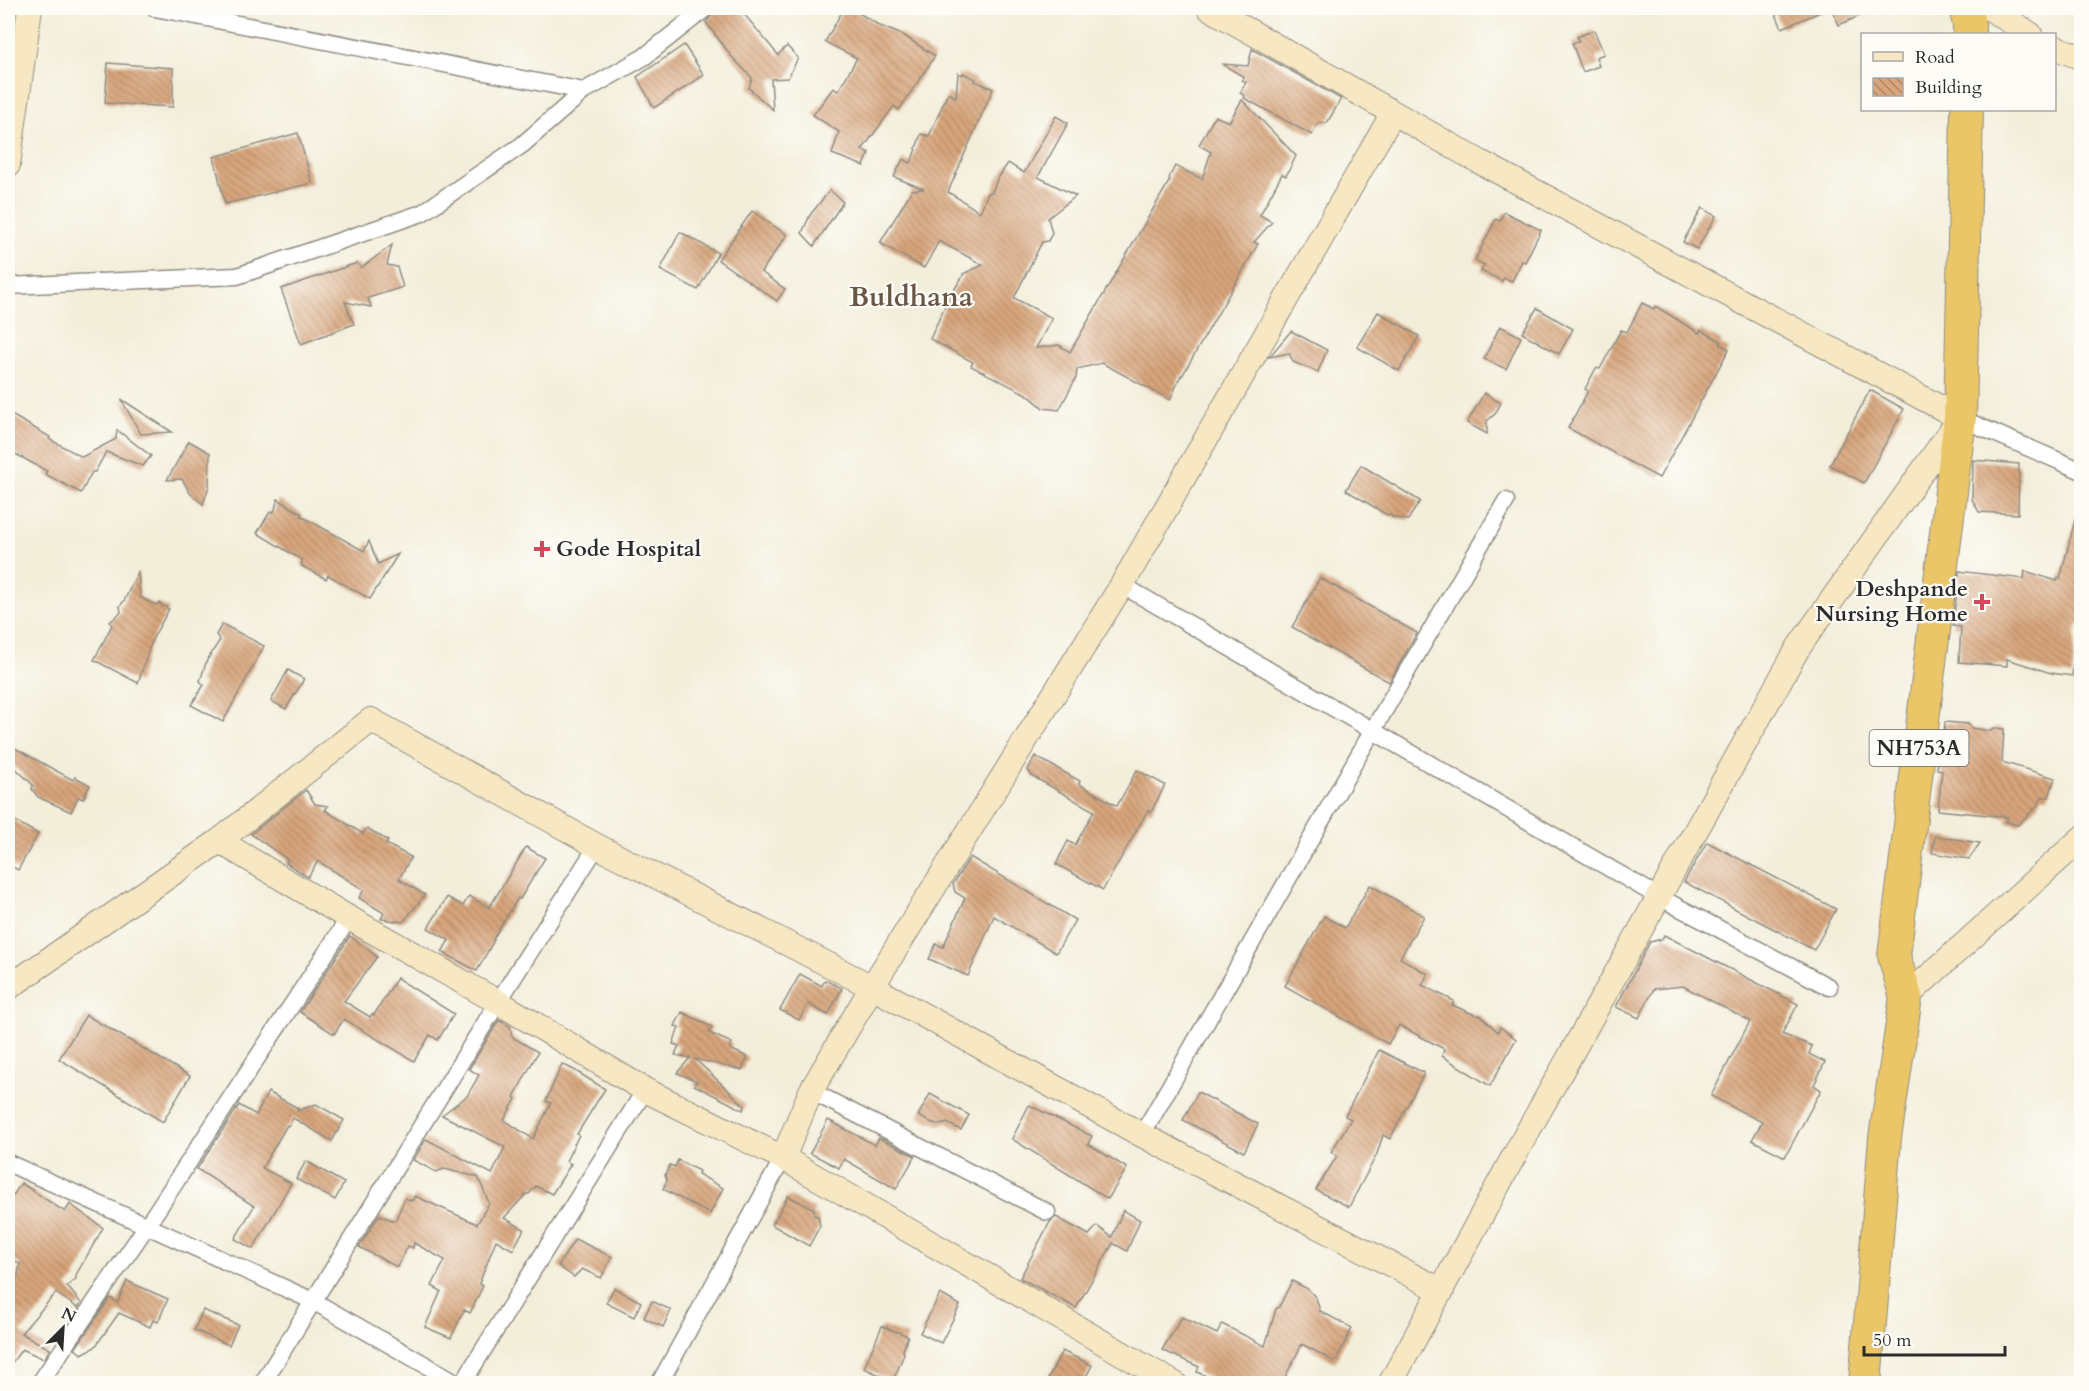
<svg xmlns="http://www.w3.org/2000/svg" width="2089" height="1391" font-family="Cardo,serif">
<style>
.building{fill:url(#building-back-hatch)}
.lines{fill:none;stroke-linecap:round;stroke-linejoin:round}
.street-casing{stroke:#8f8c82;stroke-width:19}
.secondary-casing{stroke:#8f8c82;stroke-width:26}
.highway-casing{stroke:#8f8c82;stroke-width:34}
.street{stroke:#fff;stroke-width:16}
.secondary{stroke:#f7e8c3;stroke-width:24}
.highway{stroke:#ebc669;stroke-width:32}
.poi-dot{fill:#d1495b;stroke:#fdfcf7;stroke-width:2}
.labels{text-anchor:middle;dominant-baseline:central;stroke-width:4.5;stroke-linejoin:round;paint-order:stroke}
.shield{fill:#fdfcf7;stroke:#6a6a68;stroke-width:1.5}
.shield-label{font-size:21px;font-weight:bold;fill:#2b2b2b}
.poi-label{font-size:22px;font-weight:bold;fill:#2b2b2b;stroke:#fdfcf7;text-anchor:start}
.district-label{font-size:28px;font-weight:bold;fill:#685647;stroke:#fdfcf7}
</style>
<defs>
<pattern id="building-back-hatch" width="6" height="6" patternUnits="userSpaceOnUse" patternTransform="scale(1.5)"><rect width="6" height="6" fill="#d8a57c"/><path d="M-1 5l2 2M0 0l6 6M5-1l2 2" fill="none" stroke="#af8766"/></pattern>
</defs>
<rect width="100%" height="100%" fill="#fdfcf7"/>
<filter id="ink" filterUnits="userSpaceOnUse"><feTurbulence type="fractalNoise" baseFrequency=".0167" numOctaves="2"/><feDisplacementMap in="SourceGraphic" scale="12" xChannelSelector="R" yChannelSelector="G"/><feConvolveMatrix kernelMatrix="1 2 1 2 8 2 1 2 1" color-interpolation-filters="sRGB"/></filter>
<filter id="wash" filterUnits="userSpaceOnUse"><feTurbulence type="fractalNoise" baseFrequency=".008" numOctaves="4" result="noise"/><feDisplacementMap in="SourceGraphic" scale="24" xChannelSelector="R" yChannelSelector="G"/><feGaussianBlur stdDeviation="1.35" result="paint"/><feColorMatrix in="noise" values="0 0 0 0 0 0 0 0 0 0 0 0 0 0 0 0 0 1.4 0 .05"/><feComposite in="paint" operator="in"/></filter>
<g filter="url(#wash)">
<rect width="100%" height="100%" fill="#f3eeda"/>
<g id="blocks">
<g class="building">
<polygon points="719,8 739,8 778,55 787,46 798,58 788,78 771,79 773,110 749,88 752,78 731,56 706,22"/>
<polygon points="844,8 851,8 880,26 903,35 935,56 899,110 894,106 862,150 869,153 864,166 832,154 839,132 813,115 833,88 838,91 857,58 825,42"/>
<polygon points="1773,8 1830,8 1782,28"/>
<polygon points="1831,8 1878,8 1839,25"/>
<polygon points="1594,30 1604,54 1596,57 1599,66 1583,72 1572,43 1579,41 1577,37"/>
<polygon points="684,45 704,75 654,108 637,77"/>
<polygon points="1252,49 1341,99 1327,123 1318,123 1312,135 1244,98 1245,96 1240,93 1246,82 1242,80 1244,77 1222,64 1248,66"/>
<polygon points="108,63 173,68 173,107 105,103"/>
<polygon points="958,73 962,75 963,73 976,79 975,81 993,89 948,192 980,212 988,193 992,192 998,177 999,177 1008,163 1024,173 1056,116 1068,123 1038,177 1076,196 1048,218 1052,233 1048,241 1042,242 1014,298 1052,318 1036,348 1059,345 1070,352 1170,180 1169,178 1175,166 1202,179 1211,152 1199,145 1215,116 1229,122 1242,100 1296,156 1286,176 1282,174 1260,215 1272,222 1254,242 1258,244 1182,376 1181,375 1170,400 1102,363 1077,369 1076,378 1059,410 1043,408 1028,395 971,366 973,362 930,339 948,299 963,276 963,274 983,265 939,241 924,268 880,243 912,190 924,189 894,177 903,159 911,163 921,134 929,136 948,93 956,97"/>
<polygon points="298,133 312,183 225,204 214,157"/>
<polygon points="830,190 843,202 814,246 802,233 810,215"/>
<polygon points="1702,208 1716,216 1697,249 1683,242"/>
<polygon points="752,211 787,235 761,272 785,289 777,301 718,260"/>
<polygon points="1504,212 1541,230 1525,262 1522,261 1512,281 1504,278 1502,281 1481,271 1484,265 1475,260 1496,219 1500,221"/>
<polygon points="680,232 718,253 698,290 660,270"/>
<polygon points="392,245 387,265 397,267 403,287 368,298 371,307 345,302 354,324 301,344 281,289 357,263 361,268"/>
<polygon points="1642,303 1654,309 1655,306 1699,333 1701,330 1721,341 1721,345 1729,349 1659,478 1568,428 1588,391 1585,389 1596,368 1600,369 1621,330 1627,332"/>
<polygon points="1537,308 1573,329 1559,354 1522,333"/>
<polygon points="1378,312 1419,336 1399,371 1357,347"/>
<polygon points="1500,326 1521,337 1506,369 1484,359"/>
<polygon points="1291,331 1327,350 1318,372 1293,362 1289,353 1269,357"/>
<polygon points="1870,390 1904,409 1864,483 1830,465"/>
<polygon points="1484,393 1501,403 1495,414 1487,421 1487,434 1467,423"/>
<polygon points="121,399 172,432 141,434"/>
<polygon points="8,413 50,437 49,439 82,457 116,439 117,430 151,456 143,466 106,452 95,472 92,472 81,493 45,474 47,471 8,450"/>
<polygon points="189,441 210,453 209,486 203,504 190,493 182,479 167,480"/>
<polygon points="1973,460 2019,464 2018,514 1979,512 1972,499"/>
<polygon points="1361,465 1420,501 1408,520 1392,517 1391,515 1387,515 1346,490"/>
<polygon points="278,499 302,514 301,516 364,551 369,541 378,564 398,554 370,599 328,575 326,579 302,566 302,560 257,533 270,512 274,512"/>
<polygon points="2076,516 2082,516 2082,626 2077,625 2072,676 2051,673 2007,659 2007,666 1959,662 1961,627 1953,626 1959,571 2024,579 2025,571 2057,581 2058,578 2060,579"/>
<polygon points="138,572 140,597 155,605 159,603 169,609 152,640 138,683 94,660 112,625 110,622 121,612 120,606 124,601"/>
<polygon points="1320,578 1417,633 1389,682 1292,627"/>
<polygon points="222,624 264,646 223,722 191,705 204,685 200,681 207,660 220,640 216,635"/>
<polygon points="288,670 304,679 286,709 271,701"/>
<polygon points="1945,722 1968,724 1971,728 1991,731 1994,728 2004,729 2002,762 2055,778 2049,797 2042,797 2039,804 2018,825 2006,822 2008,817 1938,810 1942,770 1937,769 1939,751 1942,752"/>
<polygon points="13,747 73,780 75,777 90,785 83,799 78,797 71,812 38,797 32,789 33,785 8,761"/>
<polygon points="1035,756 1080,781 1079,784 1117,806 1137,770 1165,785 1151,812 1148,810 1103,890 1056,864 1068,841 1075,845 1094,811 1032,776 1028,770"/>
<polygon points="306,790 315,804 328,806 325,810 363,834 367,828 388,841 386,844 411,857 399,879 425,895 403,922 381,919 384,913 359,898 364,890 318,861 308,877 286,863 288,860 251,834"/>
<polygon points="8,817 38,834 18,870 8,864"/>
<polygon points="1935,836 1980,843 1969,859 1932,853"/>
<polygon points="1707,842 1836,909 1814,950 1684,882"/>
<polygon points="526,847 545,858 520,899 518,898 493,939 494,940 477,971 442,952 449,940 428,928 447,897 463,906 469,896 489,908"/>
<polygon points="970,857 1075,920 1056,953 994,916 968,976 929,959 936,944 943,947 965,898 955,892 953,884"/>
<polygon points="1370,885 1424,916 1400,958 1428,974 1422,985 1454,1001 1452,1005 1478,1016 1480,1015 1498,1032 1500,1027 1516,1039 1490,1086 1442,1056 1444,1049 1399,1025 1388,1044 1285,986 1324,916 1345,928"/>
<polygon points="1664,935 1798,1004 1782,1034 1812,1046 1809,1054 1825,1062 1814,1085 1821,1090 1785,1157 1752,1140 1762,1122 1711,1096 1750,1021 1683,986 1654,989 1639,1018 1616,1007 1650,942 1662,939"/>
<polygon points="350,936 377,957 344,1001 370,1017 372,1014 374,1015 397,978 454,1014 438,1040 430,1035 414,1061 344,1019 334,1034 300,1012"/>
<polygon points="800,974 822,986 825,980 842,988 828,1015 808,1004 799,1020 780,1010"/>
<polygon points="682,1012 712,1027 709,1033 732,1043 730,1049 748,1057 742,1070 695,1059 745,1106 743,1110 694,1085 697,1081 677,1073 690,1058 675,1055 679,1046 673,1044 679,1027 675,1026"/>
<polygon points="86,1015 190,1076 163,1122 59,1059"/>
<polygon points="499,1020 510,1027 512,1037 538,1052 514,1097 516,1099 504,1120 533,1139 551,1103 546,1101 562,1064 574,1070 605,1089 577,1134 579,1135 566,1161 571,1164 552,1194 536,1186 529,1194 526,1194 504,1218 524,1229 513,1250 496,1240 479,1284 483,1286 470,1313 464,1310 451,1338 425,1327 441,1291 432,1286 445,1260 414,1243 413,1248 408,1246 397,1267 359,1247 379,1215 395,1221 405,1198 412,1201 415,1196 477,1224 489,1203 478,1177 444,1169 436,1172 413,1160 426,1139 492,1174 505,1147 442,1115 467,1096 479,1075 469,1069"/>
<polygon points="1379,1050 1424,1073 1390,1139 1383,1135 1377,1154 1349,1207 1316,1190 1337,1156 1331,1152 1351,1119 1345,1116"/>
<polygon points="268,1092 298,1108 297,1111 316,1104 344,1120 332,1141 293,1118 289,1126 287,1125 262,1168 291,1183 253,1249 235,1239 254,1206 197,1169 239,1105 256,1115"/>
<polygon points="1198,1092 1258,1124 1244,1152 1183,1120"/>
<polygon points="930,1094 969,1115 961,1130 947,1123 940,1125 930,1122 918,1116"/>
<polygon points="1029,1105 1092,1136 1088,1144 1127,1168 1108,1199 1012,1139"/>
<polygon points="828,1120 875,1145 879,1138 915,1156 896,1189 844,1159 839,1168 810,1153"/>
<polygon points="678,1160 699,1171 698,1174 723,1188 710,1214 663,1189 667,1181 665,1175 670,1165 675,1167"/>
<polygon points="306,1161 344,1183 335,1200 296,1179"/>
<polygon points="21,1183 65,1212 70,1204 103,1228 76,1275 76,1279 67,1286 81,1303 78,1308 56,1293 21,1333 50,1349 44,1359 22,1349 8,1368 8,1302 17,1280 20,1264 8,1257 8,1204"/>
<polygon points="788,1196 814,1209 814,1215 818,1216 820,1226 809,1246 772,1225"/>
<polygon points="1123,1210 1140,1220 1127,1251 1113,1243 1076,1308 1020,1278 1050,1222 1056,1217 1089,1235 1097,1226 1112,1237"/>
<polygon points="575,1239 612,1257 601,1278 582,1269 574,1277 558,1266"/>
<polygon points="127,1281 168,1299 158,1322 153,1320 150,1327 119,1313 95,1347 82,1354 75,1349 110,1298 118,1302"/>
<polygon points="1292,1281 1308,1289 1316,1298 1320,1311 1352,1328 1335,1362 1302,1344 1282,1383 1221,1383 1197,1372 1199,1367 1162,1350 1182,1317 1217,1334 1222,1324 1265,1346 1276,1309 1279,1307"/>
<polygon points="614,1288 641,1302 634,1317 606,1303"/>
<polygon points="940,1294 960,1305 941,1343 920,1333"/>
<polygon points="652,1301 671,1310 663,1327 644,1318"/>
<polygon points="203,1310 238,1325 229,1345 194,1330"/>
<polygon points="882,1326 908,1336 903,1350 904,1354 893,1381 864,1368"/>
<polygon points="1062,1351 1092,1365 1083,1383 1046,1383"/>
</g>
</g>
</g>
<g filter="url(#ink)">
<use href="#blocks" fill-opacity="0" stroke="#8f8c82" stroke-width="1.5"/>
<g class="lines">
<defs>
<g id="street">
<polyline points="155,8 584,91 644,57 706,8"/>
<polyline points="8,286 237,276 422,213 522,145 584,91"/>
<polyline points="1960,418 2082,471"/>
<polyline points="1122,585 1659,897 1829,987"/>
<polyline points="811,1091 1047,1212"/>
<polyline points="1142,1135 1373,730 1506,501"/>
<polyline points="8,1163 313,1301 459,1384"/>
<polyline points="39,1384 146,1227 349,918"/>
<polyline points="262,1384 498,1002 597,846"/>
<polyline points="462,1384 645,1090"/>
<polyline points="659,1384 783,1158"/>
</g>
<g id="secondary">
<polyline points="1209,8 1480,162 1960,418 1798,648 1509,1165 1390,1384"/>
<polyline points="1989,8 2030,34"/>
<polyline points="2054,47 2082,58"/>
<polyline points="8,165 30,8"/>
<polyline points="219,841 371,720 597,846 872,987 1142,1135 1442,1291"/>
<polyline points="8,988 219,841 349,918 498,1002 645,1090 783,1158 1175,1384"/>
<polyline points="1906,997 2082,838"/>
<polyline points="783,1158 811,1091 872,987 1122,585 1393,113"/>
</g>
<g id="highway">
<polyline points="1965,8 1969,24 1969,34"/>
<polyline points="1865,1384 1885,1138 1906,997 1894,956 1960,418 1967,110"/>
</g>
</defs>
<use href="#street" class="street-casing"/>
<use href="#secondary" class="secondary-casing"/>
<use href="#highway" class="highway-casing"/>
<use href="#street" class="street"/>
<use href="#secondary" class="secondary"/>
<use href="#highway" class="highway"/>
</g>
</g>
<g class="poi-dot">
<path d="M539 540h6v6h6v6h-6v6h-6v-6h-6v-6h6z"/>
<path d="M1979 593h6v6h6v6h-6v6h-6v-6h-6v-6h6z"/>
</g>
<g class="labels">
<rect class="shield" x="1869.5" y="730" width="99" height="36" rx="4.5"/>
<g class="shield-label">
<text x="1919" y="748">NH753A</text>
</g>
<g class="poi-label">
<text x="556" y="549">Gode Hospital</text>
<text x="1968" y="589" text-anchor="end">Deshpande<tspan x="1968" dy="25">Nursing Home</tspan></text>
</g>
<g class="district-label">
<text x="911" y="297">Buldhana</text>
</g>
</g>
<rect width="2089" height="1391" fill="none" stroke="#fdfcf7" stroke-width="30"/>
<rect x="1861" y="33" width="195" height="78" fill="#fdfcf7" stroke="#a9a8a5" stroke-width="1.5"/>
<rect x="1873" y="52" width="30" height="9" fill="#f7e8c3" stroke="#a9a8a5" stroke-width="1.5"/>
<text x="1915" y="63" font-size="18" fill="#2b2b2b">Road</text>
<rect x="1873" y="78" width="30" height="18" fill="url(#building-back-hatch)" stroke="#a9a8a5" stroke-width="1.5"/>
<text x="1915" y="93" font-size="18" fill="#2b2b2b">Building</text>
<g transform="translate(63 1328) rotate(24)" stroke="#fdfcf7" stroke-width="4.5" paint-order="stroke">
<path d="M0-4.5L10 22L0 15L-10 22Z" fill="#2b2b2b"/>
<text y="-9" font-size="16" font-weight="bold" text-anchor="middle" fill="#2b2b2b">N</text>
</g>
<path d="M1864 1346v9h141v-9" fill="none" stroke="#2b2b2b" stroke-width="3"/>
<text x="1873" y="1346" font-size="18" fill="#2b2b2b" stroke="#fdfcf7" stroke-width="4.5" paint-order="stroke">50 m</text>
</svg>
